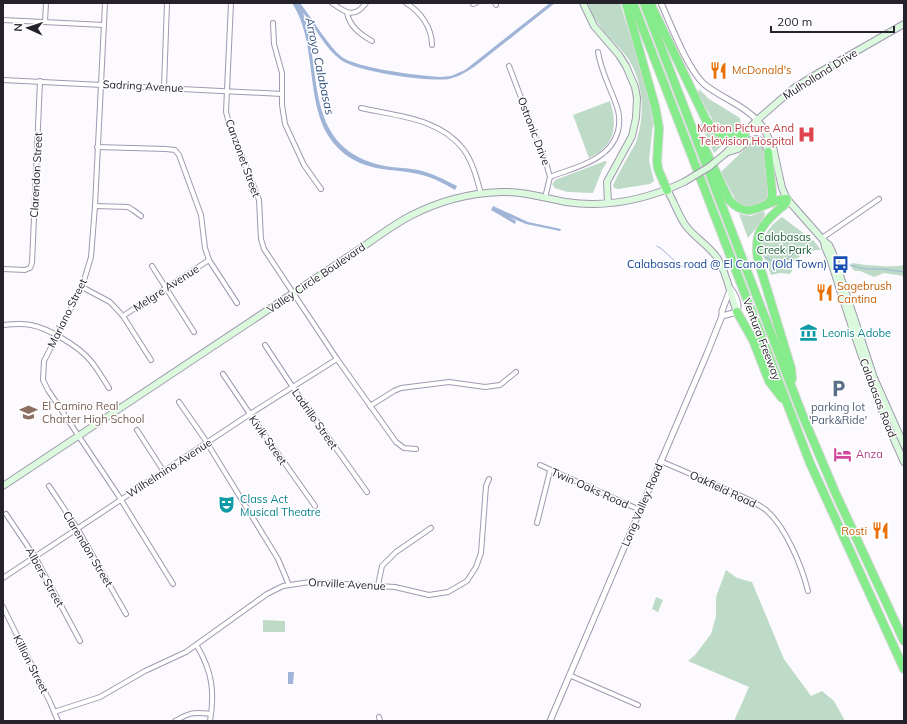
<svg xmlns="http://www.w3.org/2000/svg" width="907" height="724" font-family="Mulish,sans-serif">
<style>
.green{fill:#bddbc7}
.water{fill:#9fb4d6}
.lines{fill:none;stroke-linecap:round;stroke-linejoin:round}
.stream{stroke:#9fb4d6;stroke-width:1}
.minor-casing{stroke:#a199af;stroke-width:6}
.tertiary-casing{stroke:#a199af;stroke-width:7}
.secondary-casing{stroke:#a199af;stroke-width:8}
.motorway-casing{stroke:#d8d7d9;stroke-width:10}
.minor{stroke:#fff;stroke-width:4}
.tertiary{stroke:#fff;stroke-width:5}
.secondary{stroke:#dbf9dc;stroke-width:6}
.motorway{stroke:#86eb8b;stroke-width:8}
.secondary-bridge-casing{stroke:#a199af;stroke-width:8;stroke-linecap:butt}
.secondary-bridge{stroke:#dbf9dc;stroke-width:6}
.labels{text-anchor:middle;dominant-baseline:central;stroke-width:3;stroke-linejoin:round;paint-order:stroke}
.food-label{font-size:11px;fill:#c56008;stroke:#fff;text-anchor:start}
.street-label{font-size:11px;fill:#25222b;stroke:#fff}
.health-label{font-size:11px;fill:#be3a42;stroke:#fff;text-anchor:end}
.park-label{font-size:11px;fill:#1c5a39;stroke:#fff}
.transit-label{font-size:11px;fill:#164399;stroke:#fff;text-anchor:end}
.culture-label{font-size:11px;fill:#0d838f;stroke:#fff;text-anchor:start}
.education-label{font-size:11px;fill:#785e54;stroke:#fff;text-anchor:start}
.service-label{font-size:11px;fill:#4e5e75;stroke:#fff}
.hotel-label{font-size:11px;fill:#b23c85;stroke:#fff;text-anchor:start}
.water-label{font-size:12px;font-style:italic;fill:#365381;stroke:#fff}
</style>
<rect width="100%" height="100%" fill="#fcfaff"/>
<g class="green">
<path d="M588 3H620L641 71 650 104 653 124 649 160 654 181 650 184 618 189 614 188 613 185C618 174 624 164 630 153 632 149 636 144 637 139 646 112 643 75 623 52 609 37 594 23 588 3Z"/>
<polygon points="699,89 709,99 740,118 741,125 737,131 727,131 715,124 698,94"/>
<path d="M610 101C618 126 615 146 589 158L573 115Z"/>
<polygon points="704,122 713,132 725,141 725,143 714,153 700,124"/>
<polygon points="756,141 764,146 769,192 765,201 749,207 737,203 721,172 750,144"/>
<polygon points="605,161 607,162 602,170 593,193 568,192 554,188 554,186 552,185 555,180"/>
<polygon points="764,211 765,214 761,222 748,238 739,214 751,216"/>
<path d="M782 217 814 241 821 250C808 249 798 256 790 266L793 269 790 274 780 273 771 275C768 267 764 259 762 251 760 238 772 223 782 217Z"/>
<path d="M852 263C863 265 894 268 904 265V276L884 273 874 277 860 271H855L851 267Z"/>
<polygon points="726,570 737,578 752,582 784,659 811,696 822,691 834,701 845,721 734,721 749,687 688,661 695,655 711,634 716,616 716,597"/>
<polygon points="656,597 663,600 658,612 652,609"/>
<polygon points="263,620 285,621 285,632 263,632"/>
</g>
<g class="water">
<path d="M292 3H300C312 18 328 46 342 57 356 68 421 76 441 77L451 76 465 70 550 3H555L474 67C466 72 458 77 449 79 429 82 357 72 341 60 324 48 316 27 303 13 322 66 304 139 370 162 385 168 402 167 418 170 432 173 445 180 457 186L455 190C445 184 434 178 422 175 401 169 377 172 356 161 296 130 324 52 292 3Z"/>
<polygon points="493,206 528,222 561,229 560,231 526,224 509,217 516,221 515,224 491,210"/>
<polygon points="288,672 294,672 293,684 288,684"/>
</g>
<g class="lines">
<g class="stream">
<path d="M657 246C666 250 677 267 686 267 693 267 701 263 708 261"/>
<path d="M765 257C768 258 770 260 773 262 784 267 793 252 801 248"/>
<polyline points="846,264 865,269 883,269 904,272"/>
</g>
<defs>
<g id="minor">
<polyline points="105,3 95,206 91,257 82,287 44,361 43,380 48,390 118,495 173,584"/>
<polyline points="231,3 226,112 229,123 259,200 261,239 264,249 337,359 396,442 404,448 416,449"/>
<path d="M332 3C346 13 354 19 366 3"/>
<path d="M406 3C421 12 432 28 432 45"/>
<polyline points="495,3 496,5"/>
<polyline points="473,4 476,3"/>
<path d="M347 13C350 27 360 34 372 41"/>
<polyline points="3,20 104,25"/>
<polyline points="45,22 46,3"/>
<polyline points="273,23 274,44 282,73 282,105 285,124 304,165 321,189"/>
<polyline points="509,66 547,166 550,177 545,198"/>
<polyline points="3,80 282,94"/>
<polyline points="164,87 167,3"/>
<path d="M361 108C397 116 440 118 464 150 473 163 477 179 481 194"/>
<polyline points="97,147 166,149 175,150 179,155 201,215 205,248 209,260 237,303"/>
<path d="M550 177C575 167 610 161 618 131 620 123 620 116 617 107 611 89 601 72 598 52"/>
<polyline points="95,206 128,207 133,210 141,216"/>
<polyline points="822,238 879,199"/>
<polyline points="152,266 194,332"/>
<polyline points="3,269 25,270 30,268 32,263 40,81"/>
<polyline points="82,287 110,302 123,316 151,360"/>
<polyline points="123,316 209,260"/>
<path d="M3 325C12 324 22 323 31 325 48 328 78 346 90 360 97 368 103 379 109 388"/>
<polyline points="265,345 296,392 367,492"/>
<polyline points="223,374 250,414 315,506"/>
<polyline points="179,402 204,438 278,559 289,585"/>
<polyline points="370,406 394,391 401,388 449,382 485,387 500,385 516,372"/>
<polyline points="137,430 164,472"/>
<path d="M660 461C682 470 704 480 725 489 739 495 754 501 766 510 786 527 802 567 808 591"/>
<polyline points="540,465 640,510"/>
<polyline points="49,486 77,528 126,614"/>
<polyline points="6,514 35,557 80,641"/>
<polyline points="537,523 550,471"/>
<polyline points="3,578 250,414 337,359"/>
<polyline points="378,585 382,566 396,552 431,528"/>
<polyline points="3,607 50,702 58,721"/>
<path d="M197 646C212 671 215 692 210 721"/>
<polyline points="569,675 638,705"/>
<polyline points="54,712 100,697 145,671 186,652 267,594 283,586 310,582 395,587 429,595 448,592 467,581 476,567 481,553 486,486 489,479"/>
<polyline points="379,717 380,721"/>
<path d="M175 721C191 712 193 712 211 714"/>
</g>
<g id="tertiary">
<path d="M661 3C671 25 687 68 704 84 721 98 742 104 757 120"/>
<path d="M722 316 737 312C740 304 736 296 731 289"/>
<polyline points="550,721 706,356 722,316 722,311 730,290"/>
</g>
<g id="secondary">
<polyline points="583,3 594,26 619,55 626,66 635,87 637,98 636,118 632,136 607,182 608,203"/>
<polyline points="757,120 764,129 773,147 782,188 787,199 824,241 829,245 832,251 874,378 904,445"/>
<polyline points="728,152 738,149 748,141 757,139 765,143 769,155"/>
<polyline points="726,153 757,120 794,88 820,72 904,24"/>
<path d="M667 190C674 201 678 215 686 226 695 238 710 246 718 259 728 276 730 295 737 312"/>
<path d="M824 241 825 247 831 261C852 329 874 397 904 462"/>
<path d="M3 486 367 244C381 234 395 224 410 216 437 202 470 193 501 192 523 191 544 198 566 202 607 208 648 199 684 182"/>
</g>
<g id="motorway">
<polyline points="626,3 655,106 659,128 657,161 658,169 667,190"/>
<polyline points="633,3 810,463 904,669"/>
<polyline points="644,3 802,414 835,492 904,641"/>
<path d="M650 3 706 120C718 135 725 140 745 134"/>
<path d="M703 145 729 200C752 224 764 198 787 199 786 205 783 206 778 210 760 226 754 236 758 260L791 368 792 379"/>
<polyline points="768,152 772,192 772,197 769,203"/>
<polyline points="737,312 753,340 769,381 782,398"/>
</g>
</defs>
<use href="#minor" class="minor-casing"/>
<use href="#tertiary" class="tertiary-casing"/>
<use href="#secondary" class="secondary-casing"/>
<use href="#motorway" class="motorway-casing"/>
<use href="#minor" class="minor"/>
<use href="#tertiary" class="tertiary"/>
<use href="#secondary" class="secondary"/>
<use href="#motorway" class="motorway"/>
<defs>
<polyline id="secondary-bridge" points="684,182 709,167 726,153"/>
</defs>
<use href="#secondary-bridge" class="secondary-bridge-casing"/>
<use href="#secondary-bridge" class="secondary-bridge"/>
</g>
<defs>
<symbol id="restaurant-bare" viewBox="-9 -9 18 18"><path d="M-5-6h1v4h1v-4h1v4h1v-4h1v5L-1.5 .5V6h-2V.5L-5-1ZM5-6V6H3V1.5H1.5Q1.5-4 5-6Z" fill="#e8710a" stroke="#fff" stroke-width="2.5" paint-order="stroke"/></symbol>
<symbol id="hospital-bare" viewBox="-9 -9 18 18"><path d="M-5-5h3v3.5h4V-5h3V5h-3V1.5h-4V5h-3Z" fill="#e0444e" stroke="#fff" stroke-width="2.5" paint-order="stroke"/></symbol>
<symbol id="bus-bare" viewBox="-9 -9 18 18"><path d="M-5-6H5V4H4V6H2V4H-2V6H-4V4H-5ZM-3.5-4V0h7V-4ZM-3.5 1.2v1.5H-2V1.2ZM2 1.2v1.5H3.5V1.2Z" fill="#1a4fb4" stroke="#fff" stroke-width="2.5" paint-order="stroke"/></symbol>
<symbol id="museum-bare" viewBox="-9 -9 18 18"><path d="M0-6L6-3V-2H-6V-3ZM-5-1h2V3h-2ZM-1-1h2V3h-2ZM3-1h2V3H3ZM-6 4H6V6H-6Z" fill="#0f9aa8" stroke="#fff" stroke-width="2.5" paint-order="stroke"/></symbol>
<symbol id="parking-bare" viewBox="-9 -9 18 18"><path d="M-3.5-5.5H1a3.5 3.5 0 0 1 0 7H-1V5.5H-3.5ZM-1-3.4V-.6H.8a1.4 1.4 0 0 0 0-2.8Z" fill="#5c6f8a" stroke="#fff" stroke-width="2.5" paint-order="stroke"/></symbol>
<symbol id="school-bare" viewBox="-9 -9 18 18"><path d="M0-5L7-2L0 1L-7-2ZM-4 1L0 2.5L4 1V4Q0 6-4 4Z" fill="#8d6e63" stroke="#fff" stroke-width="2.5" paint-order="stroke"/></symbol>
<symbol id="hotel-bare" viewBox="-9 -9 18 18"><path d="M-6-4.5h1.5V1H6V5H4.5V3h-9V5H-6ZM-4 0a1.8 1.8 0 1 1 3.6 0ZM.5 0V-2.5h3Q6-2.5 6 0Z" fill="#d1479c" stroke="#fff" stroke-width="2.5" paint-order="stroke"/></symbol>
<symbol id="theatre-bare" viewBox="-9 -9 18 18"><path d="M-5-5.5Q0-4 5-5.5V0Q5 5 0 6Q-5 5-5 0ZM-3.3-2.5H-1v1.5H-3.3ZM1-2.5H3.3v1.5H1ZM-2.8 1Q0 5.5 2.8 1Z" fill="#0f9aa8" stroke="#fff" stroke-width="2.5" paint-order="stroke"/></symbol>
</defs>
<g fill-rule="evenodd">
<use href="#restaurant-bare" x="706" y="58" width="25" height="25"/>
<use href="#hospital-bare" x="794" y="122" width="25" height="25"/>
<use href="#bus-bare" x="828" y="252" width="25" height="25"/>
<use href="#restaurant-bare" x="812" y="280" width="25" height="25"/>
<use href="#museum-bare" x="796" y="320" width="25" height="25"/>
<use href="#parking-bare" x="826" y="376" width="25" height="25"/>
<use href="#school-bare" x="16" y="400" width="25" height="25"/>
<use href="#hotel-bare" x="830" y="442" width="25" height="25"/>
<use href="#theatre-bare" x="214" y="492" width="25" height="25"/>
<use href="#restaurant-bare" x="868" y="518" width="25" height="25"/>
</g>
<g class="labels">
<g class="food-label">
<text x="732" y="70">McDonald's</text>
<text x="837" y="286">Sagebrush<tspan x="837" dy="13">Cantina</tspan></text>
<text x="867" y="531" text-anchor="end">Rosti</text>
</g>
<g class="street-label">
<text transform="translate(820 74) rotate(-32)">Mulholland Drive</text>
<text transform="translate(143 86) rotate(3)">Sadring Avenue</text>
<text transform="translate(534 131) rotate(69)">Ostronic Drive</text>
<text transform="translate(243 158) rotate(70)">Canzonet Street</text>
<text transform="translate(36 175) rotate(-87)">Clarendon Street</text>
<text transform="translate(316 278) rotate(-34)">Valley Circle Boulevard</text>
<text transform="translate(166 288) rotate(-33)">Melgre Avenue</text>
<text transform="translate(67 313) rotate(-64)">Mariano Street</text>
<text transform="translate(762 339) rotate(69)">Ventura Freeway</text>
<text transform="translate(878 398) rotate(69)">Calabasas Road</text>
<text transform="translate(315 419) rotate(55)">Ladrillo Street</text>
<text transform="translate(268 440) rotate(55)">Kivik Street</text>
<text transform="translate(169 468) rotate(-33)">Wilhelmina Avenue</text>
<text transform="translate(590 488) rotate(24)">Twin Oaks Road</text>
<text transform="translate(723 489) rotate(25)">Oakfield Road</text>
<text transform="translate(642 505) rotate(-67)">Long Valley Road</text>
<text transform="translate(88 549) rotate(59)">Clarendon Street</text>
<text transform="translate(45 577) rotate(61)">Albers Street</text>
<text transform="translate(347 584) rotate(3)">Orrville Avenue</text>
<text transform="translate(31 664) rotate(63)">Killion Street</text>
</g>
<g class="health-label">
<text x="794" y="128">Motion Picture And<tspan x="794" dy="13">Television Hospital</tspan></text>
</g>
<g class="park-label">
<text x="784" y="237">Calabasas<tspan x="784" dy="13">Creek Park</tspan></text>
</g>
<g class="transit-label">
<text x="827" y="264">Calabasas road @ El Canon (Old Town)</text>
</g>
<g class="culture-label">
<text x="822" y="333">Leonis Adobe</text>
<text x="240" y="499">Class Act<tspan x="240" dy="13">Musical Theatre</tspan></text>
</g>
<g class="education-label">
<text x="42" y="406">El Camino Real<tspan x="42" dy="13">Charter High School</tspan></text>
</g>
<g class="service-label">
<text x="838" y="407">parking lot<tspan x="838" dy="13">'Park&amp;Ride'</tspan></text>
</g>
<g class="hotel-label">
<text x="856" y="454">Anza</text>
</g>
<g class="water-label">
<text transform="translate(320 66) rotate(78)">Arroyo Calabasas</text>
</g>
</g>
<rect width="907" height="724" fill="none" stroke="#25222b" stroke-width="8"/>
<g transform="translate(28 28) rotate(273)" stroke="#ffffff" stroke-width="3" paint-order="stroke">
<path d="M0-3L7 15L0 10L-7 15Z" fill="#25222b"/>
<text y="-6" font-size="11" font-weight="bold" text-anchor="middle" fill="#25222b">N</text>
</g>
<path d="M771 26v6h123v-6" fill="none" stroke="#25222b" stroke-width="2"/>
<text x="777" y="26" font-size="12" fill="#25222b" stroke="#ffffff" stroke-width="3" paint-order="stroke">200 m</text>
</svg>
